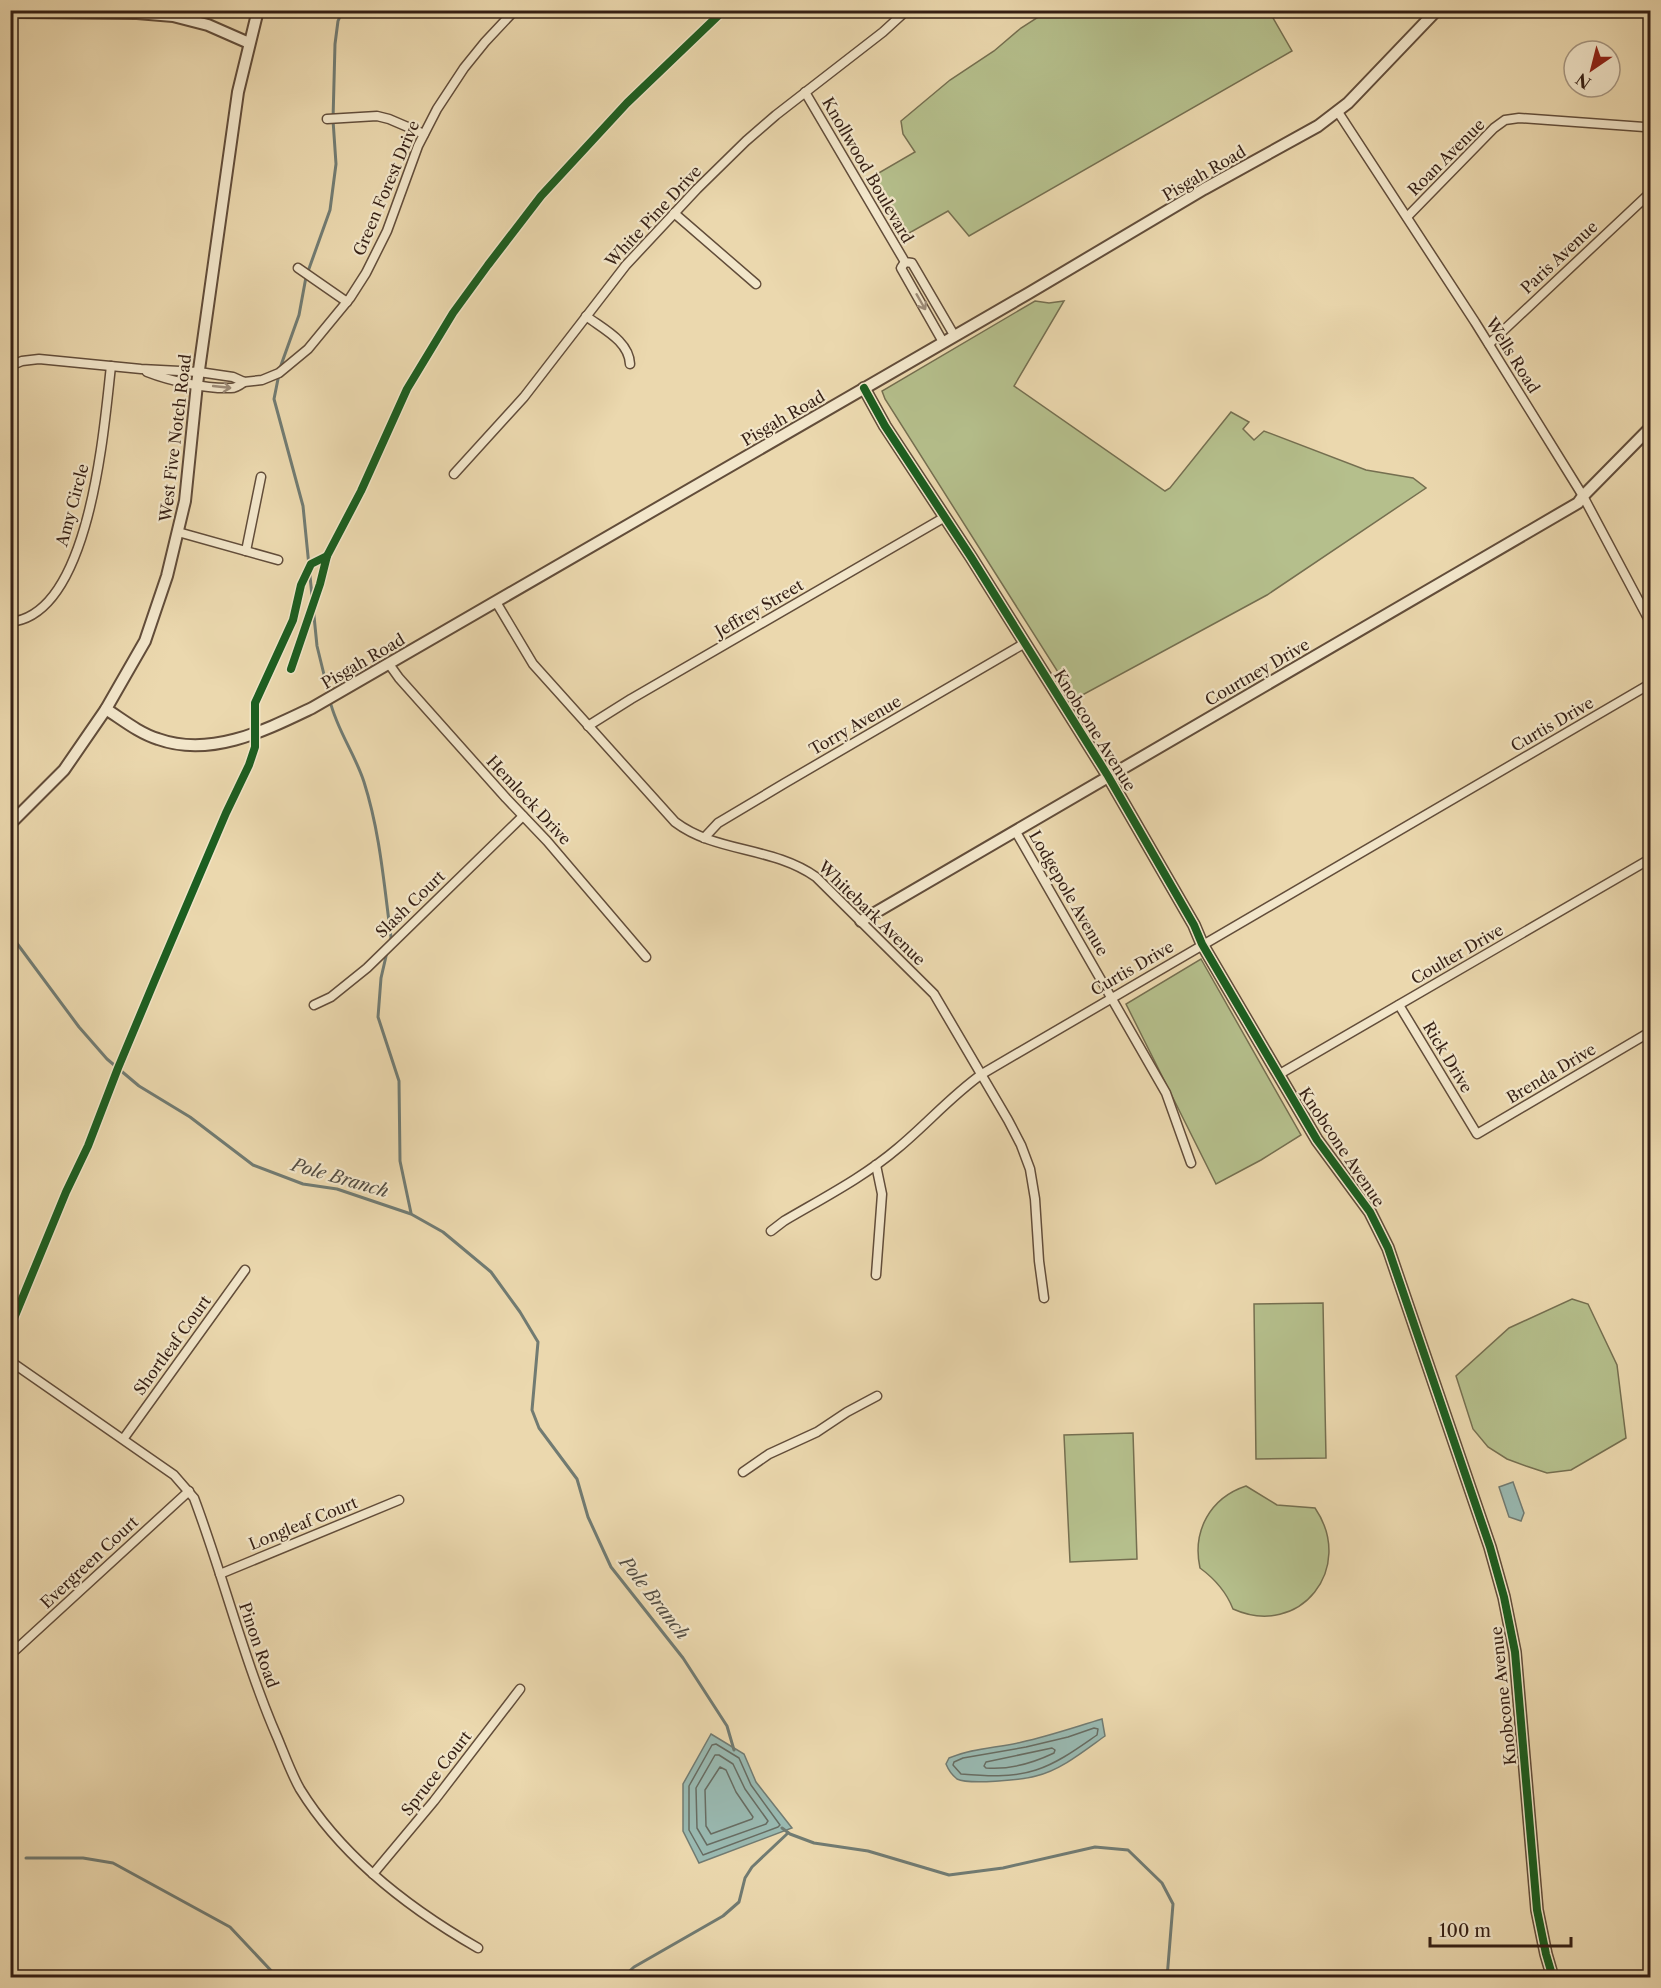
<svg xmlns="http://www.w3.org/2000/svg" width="1661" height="1988" font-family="'Libre Caslon Text',serif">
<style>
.green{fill:#b5bf8c;stroke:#756f50;stroke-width:1.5}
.water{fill:#99b9b1;stroke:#717b72;stroke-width:1.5}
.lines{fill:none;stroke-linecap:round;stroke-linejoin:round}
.shore{stroke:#676c62;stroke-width:1.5}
.stream{stroke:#717b72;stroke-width:3}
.minor-casing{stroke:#624d3a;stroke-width:11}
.tertiary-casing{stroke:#624d3a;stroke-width:14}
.minor{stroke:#f2e6ca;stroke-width:8}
.tertiary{stroke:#f2e6ca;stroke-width:10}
.cycleway-casing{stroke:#f2e6ca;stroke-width:11}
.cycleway{stroke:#1b5e20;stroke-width:8}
.oneway{stroke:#9d8c78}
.labels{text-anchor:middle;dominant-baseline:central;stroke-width:4.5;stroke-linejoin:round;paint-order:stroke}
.street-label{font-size:16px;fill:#351f14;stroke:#f2e6ca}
.water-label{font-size:18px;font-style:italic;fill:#534d43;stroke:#f2e6ca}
</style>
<rect width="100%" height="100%" fill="#ebd8ae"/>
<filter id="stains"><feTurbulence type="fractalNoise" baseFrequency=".00333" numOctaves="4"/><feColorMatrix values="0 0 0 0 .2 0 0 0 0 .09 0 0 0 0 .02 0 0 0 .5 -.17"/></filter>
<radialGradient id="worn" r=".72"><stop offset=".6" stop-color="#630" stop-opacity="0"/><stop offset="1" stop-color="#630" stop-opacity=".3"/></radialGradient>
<g class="green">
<polygon points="1049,10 1269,11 1292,51 969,236 948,211 904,236 870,178 915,152 903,134 901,121 950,80 994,51 1021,28"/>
<polygon points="1035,301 1049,303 1064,301 1014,386 1165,491 1170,488 1231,412 1249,422 1243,429 1254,440 1264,431 1366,470 1413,478 1426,488 1267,595 1075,699 885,399 882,391"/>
<polygon points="1201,959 1301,1135 1261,1160 1216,1184 1126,1004"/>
<polygon points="1572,1299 1588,1304 1617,1365 1626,1438 1571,1470 1547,1473 1526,1466 1507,1459 1488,1447 1473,1429 1456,1376 1509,1328"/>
<polygon points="1323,1303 1326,1458 1256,1459 1254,1304"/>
<polygon points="1133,1433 1137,1559 1070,1562 1064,1435"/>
<path d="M1246 1486 1277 1505 1315 1508C1356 1568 1300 1639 1233 1609 1226 1591 1215 1579 1200 1568 1192 1531 1210 1498 1246 1486Z"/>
</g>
<g class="water">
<polygon points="1513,1482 1524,1513 1521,1521 1509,1517 1499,1487"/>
<path d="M1102 1719 1105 1736C1084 1751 1061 1770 1036 1776 1021 1780 969 1785 957 1779 952 1775 948 1769 946 1764L949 1758C972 1748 997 1748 1022 1742 1049 1736 1075 1727 1102 1719Z"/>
<polygon points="711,1734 744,1754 756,1782 792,1828 699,1863 683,1831 683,1784"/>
</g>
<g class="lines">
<g class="shore">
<path d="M1094 1728 1098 1729 1097 1735C1078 1748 1058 1763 1036 1770 1012 1778 985 1776 961 1774L953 1765 954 1762 963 1758 1026 1747 1068 1737Z"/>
<polygon points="716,1744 739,1758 751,1785 780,1825 778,1827 703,1855 689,1830 689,1786 712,1745"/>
<path d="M1052 1748 1055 1750 1054 1753C1033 1763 1010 1770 986 1768L984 1766 986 1762Z"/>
<polygon points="719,1755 733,1764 745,1789 768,1821 766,1824 707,1845 697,1828 696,1788 715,1755"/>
<polygon points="720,1767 726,1770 736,1792 753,1817 752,1819 711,1834 706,1826 705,1790"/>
</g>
<g class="stream">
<polyline points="280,368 299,315 306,277 330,210 336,164 333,120 335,44 338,21 343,10"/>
<polyline points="279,374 274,399 303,506 317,646 329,695"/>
<path d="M330 701C337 730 355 754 364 782 380 832 384 885 391 937L390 943"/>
<polyline points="10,934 79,1027 107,1059 139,1086 190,1117 253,1165 303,1184 337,1189 411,1214 443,1232 491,1272 520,1312 538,1342 532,1410 539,1428 577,1479 588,1517 611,1567 683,1658 727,1726 734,1750"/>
<polyline points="387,952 381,978 378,1017 399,1081 400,1161 411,1213"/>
<polyline points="782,1828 790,1834 814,1843 868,1851 949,1875 1003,1868 1095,1847 1128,1850 1162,1883 1173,1904 1167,1978"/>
<polyline points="26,1858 83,1858 113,1863 230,1927 278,1978"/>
<polyline points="622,1978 634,1967 723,1916 739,1902 745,1878 752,1867 788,1833"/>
</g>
<defs>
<g id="minor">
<polyline points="805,92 905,262 912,263 954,335"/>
<polyline points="1338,112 1475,322 1583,496 1650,622"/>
<polyline points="327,119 377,116 389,119 424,134"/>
<polyline points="674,213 756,284"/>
<polyline points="1407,217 1494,128 1505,120 1519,118 1644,127 1650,130"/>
<polyline points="905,262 901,268 943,342"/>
<polyline points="298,268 347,302"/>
<path d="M586 316C603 329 629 341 630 364"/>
<polyline points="1489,344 1650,193"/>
<polyline points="10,366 22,361 39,359 141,369 199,372 233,377 244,382 262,380 279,373 308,349 350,298 366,273 387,231 418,146 437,109 464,68 485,42 515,10"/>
<path d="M147 372C170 381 206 389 231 388 236 388 240 385 244 382"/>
<polyline points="454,474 524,397 626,265 697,189 746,141 776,115 883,32 907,10"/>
<polyline points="178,532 278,560"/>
<polyline points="246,551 261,477"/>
<path d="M496 602 533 664 675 822C716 853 772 846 816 877L934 994 1008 1120 1021 1145 1030 1169 1035 1199 1039 1261 1044 1298"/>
<path d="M10 622C91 615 104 426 111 366"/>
<polyline points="389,664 399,678 506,798 547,841 646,957"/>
<polyline points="588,726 631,699 945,517"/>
<polyline points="1016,832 1166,1093 1191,1163"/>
<polyline points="704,838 718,823 785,783 1025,643"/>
<polyline points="314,1005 331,997 367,968 523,816"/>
<polyline points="1399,1005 1477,1134 1650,1032"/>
<polyline points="1278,1075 1650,859"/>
<polyline points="876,1165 882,1194 876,1275"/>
<path d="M771 1231 784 1221C823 1198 864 1177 898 1148 927 1124 951 1096 982 1074L1650 684"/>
<path d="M10 1361 174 1475 194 1498C224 1578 244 1661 278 1739 285 1756 291 1773 300 1789 342 1857 410 1909 478 1948"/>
<polyline points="124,1438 245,1270"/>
<polyline points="743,1472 769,1454 817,1432 847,1412 877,1396"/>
<polyline points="220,1574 399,1500"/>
<polyline points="10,1655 189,1491"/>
<polyline points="373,1874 434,1801 520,1689"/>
</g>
<g id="tertiary">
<polyline points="10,12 137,13 173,16 208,25 249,43"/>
<polyline points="864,388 885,426 971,557 1108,776 1194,925 1202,944 1317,1140 1370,1212 1388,1248 1490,1547 1504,1597 1515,1652 1537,1910 1546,1954 1553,1978"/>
<path d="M106 709C123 720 139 733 158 739 211 758 266 730 312 708L1029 293 1204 189 1318 126 1348 103 1437 10"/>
<polyline points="10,824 64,770 106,709 145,641 167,576 185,501 197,384 238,92 258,10"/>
<polyline points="861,921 1578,503 1583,496 1650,428"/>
</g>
</defs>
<use href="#minor" class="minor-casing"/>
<use href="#tertiary" class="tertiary-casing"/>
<use href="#minor" class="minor"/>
<use href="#tertiary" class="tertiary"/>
<defs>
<g id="cycleway">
<polyline points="864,388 885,426 971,557 1108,776 1194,925 1202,944 1317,1140 1370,1212 1388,1248 1490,1547 1504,1597 1515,1652 1537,1910 1546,1954 1553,1978"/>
<polyline points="291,669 320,584 327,556"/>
<polyline points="10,1328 66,1192 88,1146 118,1068 154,982 226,813 249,765 255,747 255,703 293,620 301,585 311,564 327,556 361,491 407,389 453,313 488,265 541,196 627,103 724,10"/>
</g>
</defs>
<use href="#cycleway" class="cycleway-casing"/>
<use href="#cycleway" class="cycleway"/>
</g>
<defs><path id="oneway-shaft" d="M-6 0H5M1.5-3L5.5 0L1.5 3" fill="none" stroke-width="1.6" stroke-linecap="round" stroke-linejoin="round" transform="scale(1.5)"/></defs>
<g class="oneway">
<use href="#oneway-shaft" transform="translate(921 302) rotate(60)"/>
<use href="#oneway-shaft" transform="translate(222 387) rotate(6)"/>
</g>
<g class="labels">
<g class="street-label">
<text transform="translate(1446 157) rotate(-45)">Roan Avenue</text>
<text transform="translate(868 170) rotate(60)">Knollwood Boulevard</text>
<text transform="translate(1204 173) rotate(-30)">Pisgah Road</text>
<text transform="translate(386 188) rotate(-67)">Green Forest Drive</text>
<text transform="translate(653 216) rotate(-47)">White Pine Drive</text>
<text transform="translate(1559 257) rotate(-43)">Paris Avenue</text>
<text transform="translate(1513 355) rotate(58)">Wells Road</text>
<text transform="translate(783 418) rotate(-30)">Pisgah Road</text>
<text transform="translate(175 438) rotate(-83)">West Five Notch Road</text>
<text transform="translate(72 505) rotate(-75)">Amy Circle</text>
<text transform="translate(759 608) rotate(-30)">Jeffrey Street</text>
<text transform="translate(363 661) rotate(-30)">Pisgah Road</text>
<text transform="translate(1257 672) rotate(-30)">Courtney Drive</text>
<text transform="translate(1552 724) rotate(-30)">Curtis Drive</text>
<text transform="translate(855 725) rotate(-30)">Torry Avenue</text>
<text transform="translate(1095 730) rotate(58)">Knobcone Avenue</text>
<text transform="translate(529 800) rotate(47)">Hemlock Drive</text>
<text transform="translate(1069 893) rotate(60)">Lodgepole Avenue</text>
<text transform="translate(410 904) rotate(-44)">Slash Court</text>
<text transform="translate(872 913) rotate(44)">Whitebark Avenue</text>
<text transform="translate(1457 954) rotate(-30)">Coulter Drive</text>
<text transform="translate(1132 968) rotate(-30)">Curtis Drive</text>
<text transform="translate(1448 1057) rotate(59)">Rick Drive</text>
<text transform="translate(1551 1073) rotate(-31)">Brenda Drive</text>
<text transform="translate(1342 1147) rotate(56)">Knobcone Avenue</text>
<text transform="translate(172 1345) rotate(-54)">Shortleaf Court</text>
<text transform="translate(303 1523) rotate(-22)">Longleaf Court</text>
<text transform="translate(89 1562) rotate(-43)">Evergreen Court</text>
<text transform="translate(259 1645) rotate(71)">Pinon Road</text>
<text transform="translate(1503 1696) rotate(-96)">Knobcone Avenue</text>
<text transform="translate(436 1773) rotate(-52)">Spruce Court</text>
</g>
<g class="water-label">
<text transform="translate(340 1178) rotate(16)">Pole Branch</text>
<text transform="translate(654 1598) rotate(52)">Pole Branch</text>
</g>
</g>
<rect width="1661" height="1988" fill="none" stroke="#ebd8ae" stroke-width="36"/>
<rect x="12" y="12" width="1637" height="1964" fill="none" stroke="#351f14" stroke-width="3"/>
<rect x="18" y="18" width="1625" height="1952" fill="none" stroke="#351f14" stroke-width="1.5"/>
<g transform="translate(1592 69) rotate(215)"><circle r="28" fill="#f2e6ca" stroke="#a69681" stroke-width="1.5"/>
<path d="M0-4.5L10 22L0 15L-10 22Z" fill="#8f2418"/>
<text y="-9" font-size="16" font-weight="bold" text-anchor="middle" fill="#351f14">N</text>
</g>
<path d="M1430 1937v9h141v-9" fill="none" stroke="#351f14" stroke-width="3"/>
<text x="1439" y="1937" font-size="18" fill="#351f14" stroke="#f2e6ca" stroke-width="4.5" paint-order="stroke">100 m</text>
<rect width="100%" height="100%" filter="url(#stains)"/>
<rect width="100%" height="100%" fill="url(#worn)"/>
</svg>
